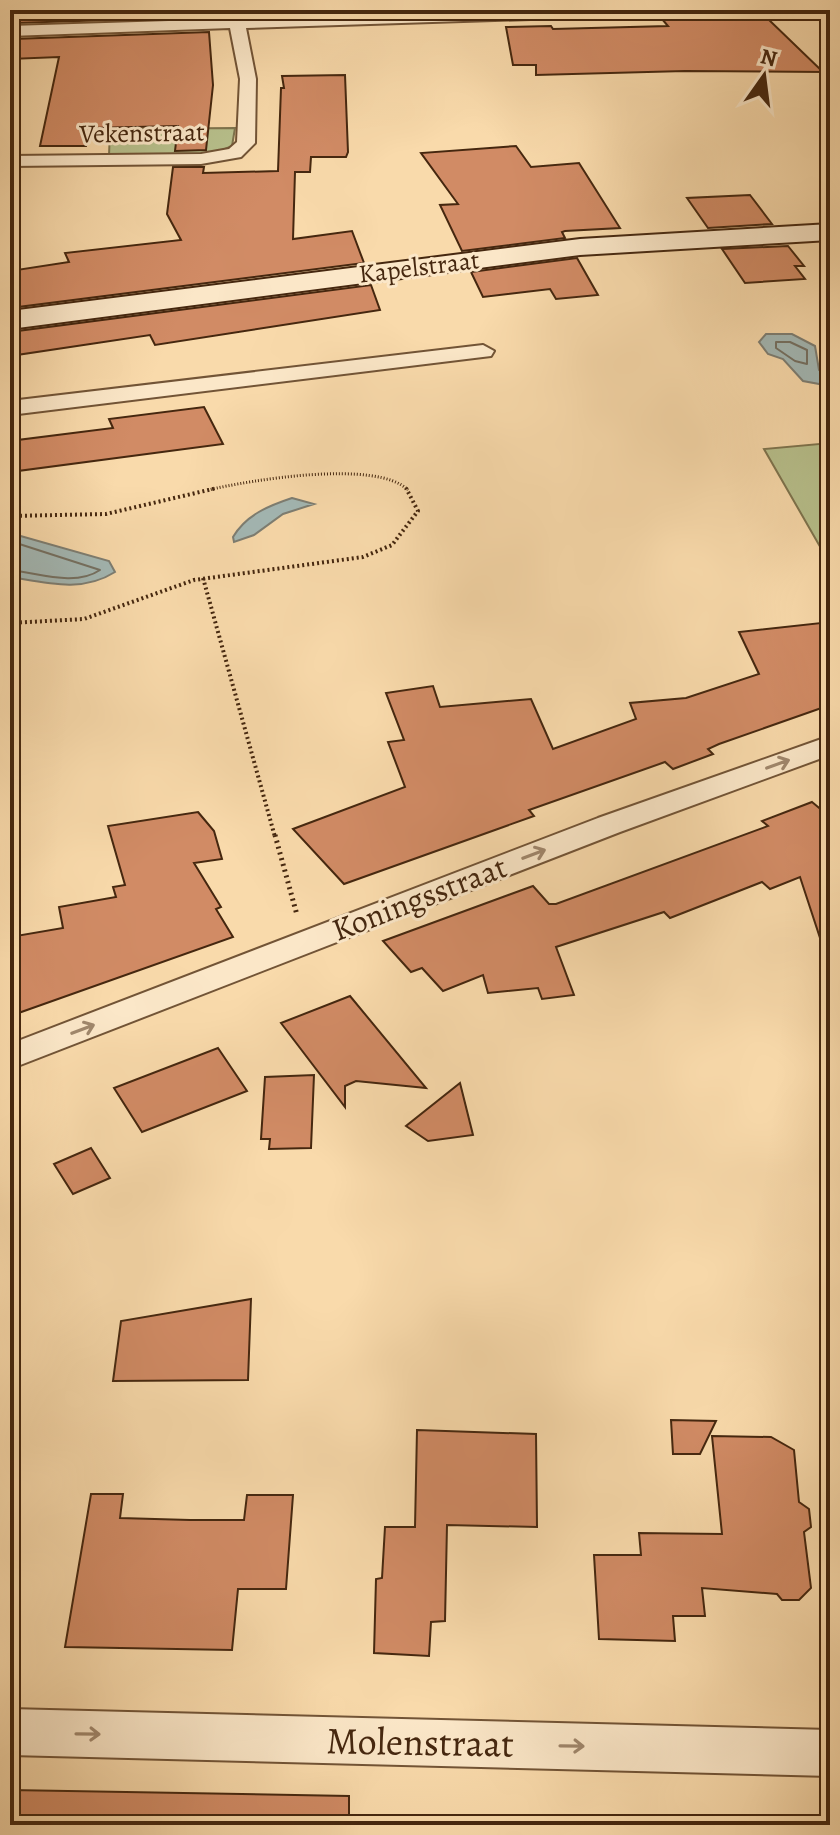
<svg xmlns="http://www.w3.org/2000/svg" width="840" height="1835" font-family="Alegreya,serif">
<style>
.green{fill:#b8c18d;stroke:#7e744e;stroke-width:2}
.water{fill:#a3b8b5;stroke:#7d7e73;stroke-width:2}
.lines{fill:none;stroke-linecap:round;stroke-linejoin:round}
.shore{stroke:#747062;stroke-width:2}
.building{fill:#d18b65;stroke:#45270f;stroke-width:2}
.street-casing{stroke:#725436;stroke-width:4}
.secondary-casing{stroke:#45270f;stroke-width:4}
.path-far2{stroke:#45270f;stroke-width:3;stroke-dasharray:1 2;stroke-linecap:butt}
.path-far1{stroke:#45270f;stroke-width:4;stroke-dasharray:2 3;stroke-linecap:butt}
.path{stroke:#45270f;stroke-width:5;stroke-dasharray:2 4;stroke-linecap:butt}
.street{fill:#fbe7c8;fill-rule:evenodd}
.secondary{fill:#fbe7c8;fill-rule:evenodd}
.oneway{stroke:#a0876c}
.labels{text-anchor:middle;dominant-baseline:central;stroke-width:6;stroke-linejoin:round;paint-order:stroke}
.far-street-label{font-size:26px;fill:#45270f;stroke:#fbe7c8}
.street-label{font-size:32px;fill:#45270f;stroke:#fbe7c8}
.near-street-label{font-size:38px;fill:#45270f;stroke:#fbe7c8}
</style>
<rect width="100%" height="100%" fill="#f9daab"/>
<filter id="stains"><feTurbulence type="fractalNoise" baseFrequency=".0025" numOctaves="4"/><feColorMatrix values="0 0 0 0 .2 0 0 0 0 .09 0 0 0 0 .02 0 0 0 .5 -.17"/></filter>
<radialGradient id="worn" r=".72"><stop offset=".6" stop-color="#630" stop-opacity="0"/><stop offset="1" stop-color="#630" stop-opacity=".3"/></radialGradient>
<g class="green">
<polygon points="235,128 232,146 211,155 109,156 110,129"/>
<polygon points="830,443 830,564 764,449"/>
</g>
<g class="water">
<polygon points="766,334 792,334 815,346 819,370 830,372 830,386 803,381 783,359 768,354 759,342"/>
<path d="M292 498 314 504 283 514 254 535 234 542 233 537C246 515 268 506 292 498Z"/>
<path d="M10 533 109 561 115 572C82 593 47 583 10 577Z"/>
</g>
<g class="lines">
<g class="shore">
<polygon points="776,342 790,342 807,350 807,364 795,361 776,348"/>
<path d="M10 541 100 570C75 587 38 573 10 570"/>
</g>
</g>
<g class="building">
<polygon points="17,10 207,10 208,17 15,23"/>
<polygon points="708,16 712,20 766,17 823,72 685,71 536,75 536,65 513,65 506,27 551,26 553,29 668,26 662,19"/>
<polygon points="209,32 213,85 206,150 175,151 178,126 90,128 86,146 40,146 59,57 10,59 13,39"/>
<polygon points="345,75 348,152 346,157 311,157 310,172 295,172 293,239 352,231 364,263 10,308 10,271 69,262 65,253 181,240 167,214 173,167 204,167 203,173 278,171 281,88 284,88 282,76"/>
<polygon points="516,146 531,167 579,163 620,228 565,231 562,232 565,238 462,251 440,205 458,204 421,153"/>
<polygon points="750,195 772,224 708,228 687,198"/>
<polygon points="788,246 804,266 795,266 805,279 745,283 722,249"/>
<polygon points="577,258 598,295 556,299 550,289 483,297 471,272"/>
<polygon points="371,285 380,310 155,345 150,335 10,356 10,332"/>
<polygon points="204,407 223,444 10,472 10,441 113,428 109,419"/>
<polygon points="830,622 830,705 719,744 708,749 713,754 673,769 665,762 529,810 534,816 344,884 293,829 405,787 388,742 404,740 386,693 433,686 440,707 531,699 553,749 636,719 630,703 686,698 759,674 739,632"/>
<polygon points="812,802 830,817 830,949 824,950 800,877 770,889 762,882 670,918 664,912 556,947 574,995 542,999 538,988 488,993 483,975 443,991 422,968 411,972 383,941 533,886 549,904 556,904 768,826 762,821"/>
<polygon points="198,812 214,831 222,859 194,863 221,907 216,909 233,937 10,1016 10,937 63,928 59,907 116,897 113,887 125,885 108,826"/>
<polygon points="350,996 426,1088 356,1081 345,1086 345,1107 281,1023"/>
<polygon points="218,1048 247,1091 142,1132 114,1088"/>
<polygon points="314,1075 311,1148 269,1149 270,1139 261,1139 265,1077"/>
<polygon points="460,1083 473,1135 428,1141 406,1126"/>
<polygon points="91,1148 110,1178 73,1194 54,1164"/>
<polygon points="251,1299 248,1380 113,1381 121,1321"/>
<polygon points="671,1420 716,1421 700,1454 673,1454"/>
<polygon points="417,1430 536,1434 537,1527 447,1525 445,1621 431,1622 429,1656 374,1653 376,1579 382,1578 385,1527 415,1527"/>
<polygon points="712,1436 771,1437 794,1450 799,1502 809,1509 811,1527 804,1532 811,1588 799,1600 782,1600 777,1594 702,1588 705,1616 673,1616 675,1641 599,1639 594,1555 641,1555 639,1533 722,1534"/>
<polygon points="91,1494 123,1494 120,1518 190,1520 244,1520 247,1495 293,1495 286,1589 238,1589 232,1650 65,1647"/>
<polygon points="10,1790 349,1796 349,1825 10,1825"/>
</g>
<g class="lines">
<defs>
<g id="street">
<polygon points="515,10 663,10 655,15 246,28 256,79 255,143 241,157 201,164 10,166 10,156 201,154 229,149 237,142 240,79 230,28 10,36 10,26"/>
<polygon points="483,345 494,351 491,356 10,415 10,401"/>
<polygon points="830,736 830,755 620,832 10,1069 10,1044 598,818"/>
<polygon points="10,1709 830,1730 830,1776 10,1755"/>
</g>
<polygon id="secondary" points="830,224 830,240 580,255 10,329 10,311 580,239"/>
</defs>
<use href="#street" class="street-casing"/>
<use href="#secondary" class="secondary-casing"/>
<path class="path-far2" d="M208 490C251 480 377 459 408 490"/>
<g class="path-far1">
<polyline points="10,516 106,514 217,488"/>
<polyline points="203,578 275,837"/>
<polyline points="10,623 84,619 194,580 363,557 392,545 418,511 406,488"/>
</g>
<polyline class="path" points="275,835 297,915"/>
<use href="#street" class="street"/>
<use href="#secondary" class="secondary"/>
</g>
<defs><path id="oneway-shaft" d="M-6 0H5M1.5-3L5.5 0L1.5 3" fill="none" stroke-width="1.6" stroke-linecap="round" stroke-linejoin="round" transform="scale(2)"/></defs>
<g class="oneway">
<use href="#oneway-shaft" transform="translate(778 764) rotate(-20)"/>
<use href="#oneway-shaft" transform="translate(534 854) rotate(-21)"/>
<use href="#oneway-shaft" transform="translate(83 1029) rotate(-21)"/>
<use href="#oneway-shaft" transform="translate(88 1734) rotate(1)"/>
<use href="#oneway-shaft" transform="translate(572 1746) rotate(1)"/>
</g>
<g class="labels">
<g class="far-street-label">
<text transform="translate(142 133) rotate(-1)">Vekenstraat</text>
<text transform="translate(419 267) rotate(-7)">Kapelstraat</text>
</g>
<g class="street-label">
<text transform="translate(419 898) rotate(-21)">Koningsstraat</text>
</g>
<g class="near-street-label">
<text transform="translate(420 1742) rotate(1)">Molenstraat</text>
</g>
</g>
<rect width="840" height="1835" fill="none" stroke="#f9daab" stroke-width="40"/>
<rect x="12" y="12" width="816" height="1811" fill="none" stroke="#45270f" stroke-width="4"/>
<rect x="20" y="20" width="800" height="1795" fill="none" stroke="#45270f" stroke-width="2"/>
<g transform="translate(764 76) rotate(14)" stroke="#fbe7c8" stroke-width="6" paint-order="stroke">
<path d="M0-6L14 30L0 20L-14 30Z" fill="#45270f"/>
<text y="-12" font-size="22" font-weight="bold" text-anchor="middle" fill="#45270f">N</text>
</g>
<rect width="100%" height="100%" filter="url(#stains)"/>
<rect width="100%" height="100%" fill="url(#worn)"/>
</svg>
